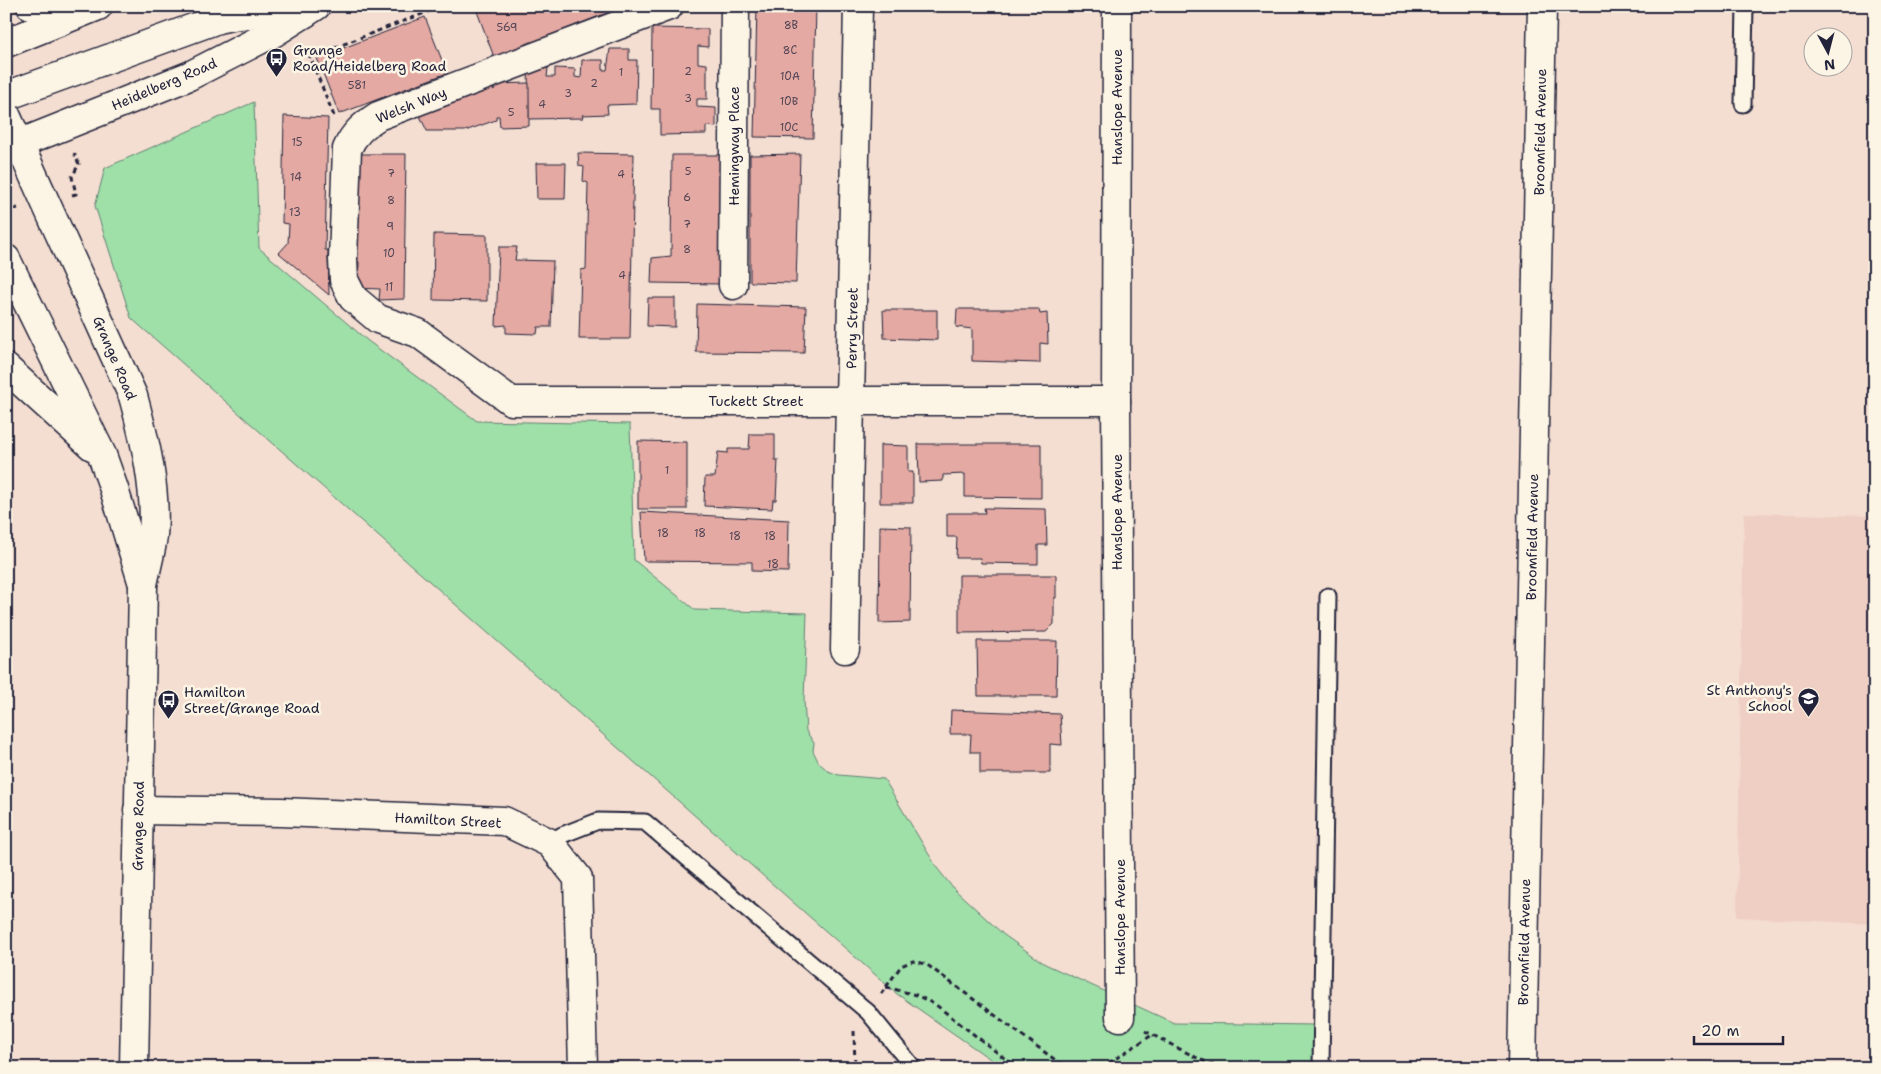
<svg xmlns="http://www.w3.org/2000/svg" width="1881" height="1074" font-family="'Shantell Sans',sans-serif">
<style>
.built{fill:#efcec3}
.green{fill:#9fdfa8;stroke:#608072}
.building{fill:#e3a9a2;stroke:#22223b}
.lines{fill:none;stroke-linecap:round;stroke-linejoin:round}
.service-casing{stroke:#22223b;stroke-width:19}
.minor-casing{stroke:#22223b;stroke-width:31}
.primary-casing{stroke:#22223b;stroke-width:31}
.path{stroke:#22223b;stroke-width:3;stroke-dasharray:5 4;stroke-linecap:butt}
.service{stroke:#fcf5e5;stroke-width:15}
.minor{stroke:#fcf5e5;stroke-width:28}
.primary{stroke:#fcf5e5;stroke-width:28}
.labels{text-anchor:middle;dominant-baseline:central;stroke-width:5;stroke-linejoin:round;paint-order:stroke}
.number-label{font-size:11px;fill:#524455}
.poi-label{font-size:14px;fill:#22223b;stroke:#fcf5e5;text-anchor:start}
.street-label{font-size:14px;fill:#22223b;stroke:#fcf5e5}
</style>
<rect width="100%" height="100%" fill="#f4ded1"/>
<filter id="ink" filterUnits="userSpaceOnUse"><feTurbulence type="fractalNoise" baseFrequency=".02" numOctaves="2"/><feDisplacementMap in="SourceGraphic" scale="10" xChannelSelector="R" yChannelSelector="G"/><feConvolveMatrix kernelMatrix="1 2 1 2 8 2 1 2 1" color-interpolation-filters="sRGB"/></filter>
<g filter="url(#ink)">
<polygon class="built" points="1744,513 1875,516 1875,924 1737,917"/>
<polygon class="green" points="254,102 259,248 368,341 477,421 630,424 634,560 695,610 807,613 804,701 806,731 814,743 813,751 819,763 828,771 839,775 884,779 937,868 953,888 1004,935 1045,964 1174,1023 1315,1025 1314,1068 1003,1068 897,994 131,318 95,206 105,168"/>
<g class="building">
<polygon points="475,6 625,6 494,57"/>
<polygon points="757,6 816,6 813,138 754,137"/>
<polygon points="425,17 447,73 339,114 317,58"/>
<polygon points="652,28 708,29 708,47 698,46 698,63 707,64 707,99 697,99 697,107 716,108 716,127 706,126 706,134 660,135 660,109 651,109"/>
<polygon points="610,49 629,49 629,60 637,60 636,104 607,105 608,114 582,115 583,118 529,119 528,67 548,68 547,77 555,77 555,68 575,69 575,77 581,78 582,60 603,60 603,70 607,70"/>
<polygon points="529,83 529,126 500,127 499,116 496,116 496,120 465,131 427,131 419,114 491,85 494,90 495,84"/>
<polygon points="284,116 328,118 325,250 328,250 329,295 279,253 288,243 289,224 282,223"/>
<polygon points="578,153 634,154 630,339 579,339 581,270 586,269 588,183 583,181 584,167 579,166"/>
<polygon points="356,154 406,154 404,299 379,300 380,289 358,288 359,262 355,262"/>
<polygon points="800,154 796,283 750,282 750,155"/>
<polygon points="672,155 723,155 721,284 651,283 652,258 671,256"/>
<polygon points="536,163 566,163 565,199 537,199"/>
<polygon points="434,234 487,235 487,301 433,300"/>
<polygon points="499,247 517,247 515,260 553,261 551,327 538,327 537,334 506,333 506,325 496,326"/>
<polygon points="648,298 675,298 675,327 647,326"/>
<polygon points="697,304 806,307 804,353 696,352"/>
<polygon points="957,309 1039,309 1040,314 1047,313 1048,344 1040,343 1040,363 972,361 972,329 956,327"/>
<polygon points="883,310 937,310 937,340 884,338"/>
<polygon points="750,434 775,434 775,460 778,460 776,500 773,500 772,509 704,506 705,477 715,477 718,452 728,453 728,449 749,449"/>
<polygon points="638,441 687,442 687,509 638,509"/>
<polygon points="918,444 1041,444 1041,498 965,497 965,474 943,475 943,481 919,482"/>
<polygon points="880,445 908,446 908,472 913,472 913,503 880,503"/>
<polygon points="984,508 1046,509 1047,545 1038,545 1038,564 981,563 980,558 956,558 957,537 947,537 947,513 985,513"/>
<polygon points="641,512 789,520 788,572 752,571 752,562 644,561"/>
<polygon points="880,526 911,527 910,622 879,623"/>
<polygon points="959,575 1056,575 1056,598 1054,598 1054,624 1046,632 959,633"/>
<polygon points="977,641 1057,641 1056,696 978,696"/>
<polygon points="951,710 1060,714 1062,745 1050,744 1050,773 980,773 980,752 970,752 971,734 950,734"/>
</g>
<g class="lines">
<defs>
<g id="service">
<polyline points="1743,104 1745,6"/>
<polyline points="550,843 562,835 598,821 645,822 868,1012 913,1067"/>
<polyline points="1321,1068 1328,596"/>
</g>
<g id="minor">
<path d="M669 6 378 116C364 125 354 133 347 149L343 259 344 280 353 298 378 319 418 333 511 401H1116"/>
<polyline points="1117,6 1116,401 1120,1017"/>
<polyline points="733,285 735,6"/>
<polyline points="845,649 858,6"/>
<polyline points="138,810 281,812 504,821 550,843 578,878 583,1068"/>
<polyline points="1522,1068 1542,6"/>
</g>
<g id="primary">
<polyline points="31,6 65,19"/>
<polyline points="6,43 98,6"/>
<path d="M6 96 218 19C247 12 276 13 305 13"/>
<path d="M6 115 133 396C145 440 157 489 153 536 151 552 146 569 143 585L134 1068"/>
<polyline points="6,149 189,76 275,32 316,6"/>
<polyline points="6,259 102,455 114,489 142,581"/>
<polyline points="6,368 92,446"/>
</g>
</defs>
<use href="#service" class="service-casing"/>
<use href="#minor" class="minor-casing"/>
<use href="#primary" class="primary-casing"/>
<g class="path">
<polyline points="334,116 310,57 443,6"/>
<polyline points="72,195 76,194 72,177 79,164 74,153"/>
<polyline points="6,211 18,208"/>
<polyline points="886,987 916,995 936,1005 1017,1068"/>
<polyline points="881,994 901,966 913,961 926,964 1066,1068"/>
<polyline points="854,1031 855,1068"/>
<polyline points="1145,1031 1201,1060 1223,1068"/>
<polyline points="1101,1068 1152,1035"/>
</g>
<use href="#service" class="service"/>
<use href="#minor" class="minor"/>
<use href="#primary" class="primary"/>
</g>
</g>
<defs>
<symbol id="bus-pin" viewBox="-11 -11 22 30"><path d="M0 17L-7.5 6A9.5 9.5 0 1 1 7.5 6Z" fill="#22223b" stroke="#fcf5e5"/><path d="M-5-6H5V4H4V6H2V4H-2V6H-4V4H-5ZM-3.5-4V0h7V-4ZM-3.5 1.2v1.5H-2V1.2ZM2 1.2v1.5H3.5V1.2Z" fill="#fff"/></symbol>
<symbol id="school-pin" viewBox="-11 -11 22 30"><path d="M0 17L-7.5 6A9.5 9.5 0 1 1 7.5 6Z" fill="#22223b" stroke="#fcf5e5"/><path d="M0-5L7-2L0 1L-7-2ZM-4 1L0 2.5L4 1V4Q0 6-4 4Z" fill="#fff"/></symbol>
</defs>
<g fill-rule="evenodd">
<use href="#bus-pin" x="264" y="46" width="25" height="34"/>
<use href="#school-pin" x="1796" y="686" width="25" height="34"/>
<use href="#bus-pin" x="156" y="688" width="25" height="34"/>
</g>
<g class="labels">
<g class="number-label">
<text x="791" y="25">8B</text>
<text x="507" y="27">569</text>
<text x="790" y="50">8C</text>
<text x="688" y="71">2</text>
<text x="621" y="72">1</text>
<text x="790" y="76">10A</text>
<text x="594" y="83">2</text>
<text x="357" y="85">581</text>
<text x="568" y="93">3</text>
<text x="688" y="98">3</text>
<text x="789" y="101">10B</text>
<text x="542" y="104">4</text>
<text x="511" y="112">5</text>
<text x="789" y="127">10C</text>
<text x="297" y="142">15</text>
<text x="688" y="171">5</text>
<text x="391" y="173">7</text>
<text x="621" y="174">4</text>
<text x="296" y="177">14</text>
<text x="687" y="197">6</text>
<text x="391" y="200">8</text>
<text x="295" y="212">13</text>
<text x="687" y="224">7</text>
<text x="390" y="226">9</text>
<text x="687" y="249">8</text>
<text x="389" y="253">10</text>
<text x="622" y="275">4</text>
<text x="389" y="287">11</text>
<text x="667" y="470">1</text>
<text x="663" y="533">18</text>
<text x="700" y="533">18</text>
<text x="735" y="536">18</text>
<text x="770" y="536">18</text>
<text x="773" y="564">18</text>
</g>
<g class="poi-label">
<text x="293" y="50">Grange<tspan x="293" dy="16">Road/Heidelberg Road</tspan></text>
<text x="1792" y="690" text-anchor="end">St Anthony's<tspan x="1792" dy="16">School</tspan></text>
<text x="184" y="692">Hamilton<tspan x="184" dy="16">Street/Grange Road</tspan></text>
</g>
<g class="street-label">
<text transform="translate(164 84) rotate(-23)">Heidelberg Road</text>
<text transform="translate(411 105) rotate(-22)">Welsh Way</text>
<text transform="translate(1117 107) rotate(-90)">Hanslope Avenue</text>
<text transform="translate(1540 132) rotate(-89)">Broomfield Avenue</text>
<text transform="translate(734 146) rotate(-90)">Hemingway Place</text>
<text transform="translate(852 328) rotate(-89)">Perry Street</text>
<text transform="translate(115 358) rotate(67)">Grange Road</text>
<text x="756" y="401">Tuckett Street</text>
<text transform="translate(1117 512) rotate(-90)">Hanslope Avenue</text>
<text transform="translate(1532 537) rotate(-89)">Broomfield Avenue</text>
<text transform="translate(448 820) rotate(3)">Hamilton Street</text>
<text transform="translate(138 826) rotate(-89)">Grange Road</text>
<text transform="translate(1120 917) rotate(-90)">Hanslope Avenue</text>
<text transform="translate(1524 942) rotate(-89)">Broomfield Avenue</text>
</g>
</g>
<rect width="1881" height="1074" fill="none" stroke="#fcf5e5" stroke-width="25"/>
<rect x="12" y="12" width="1856" height="1049" fill="none" stroke="#22223b" stroke-width="2" filter="url(#ink)"/>
<g transform="translate(1828 52) rotate(173)"><circle r="24" fill="#fcf5e5" stroke="#a5a1a1"/>
<path d="M0-4L9 19L0 12L-9 19Z" fill="#22223b"/>
<text y="-8" font-size="14" font-weight="bold" text-anchor="middle" fill="#22223b">N</text>
</g>
<path d="M1694 1036v8h89v-8" fill="none" stroke="#22223b" stroke-width="2.5"/>
<text x="1701" y="1036" font-size="15" fill="#22223b" stroke="#fcf5e5" stroke-width="4" paint-order="stroke">20 m</text>
</svg>
